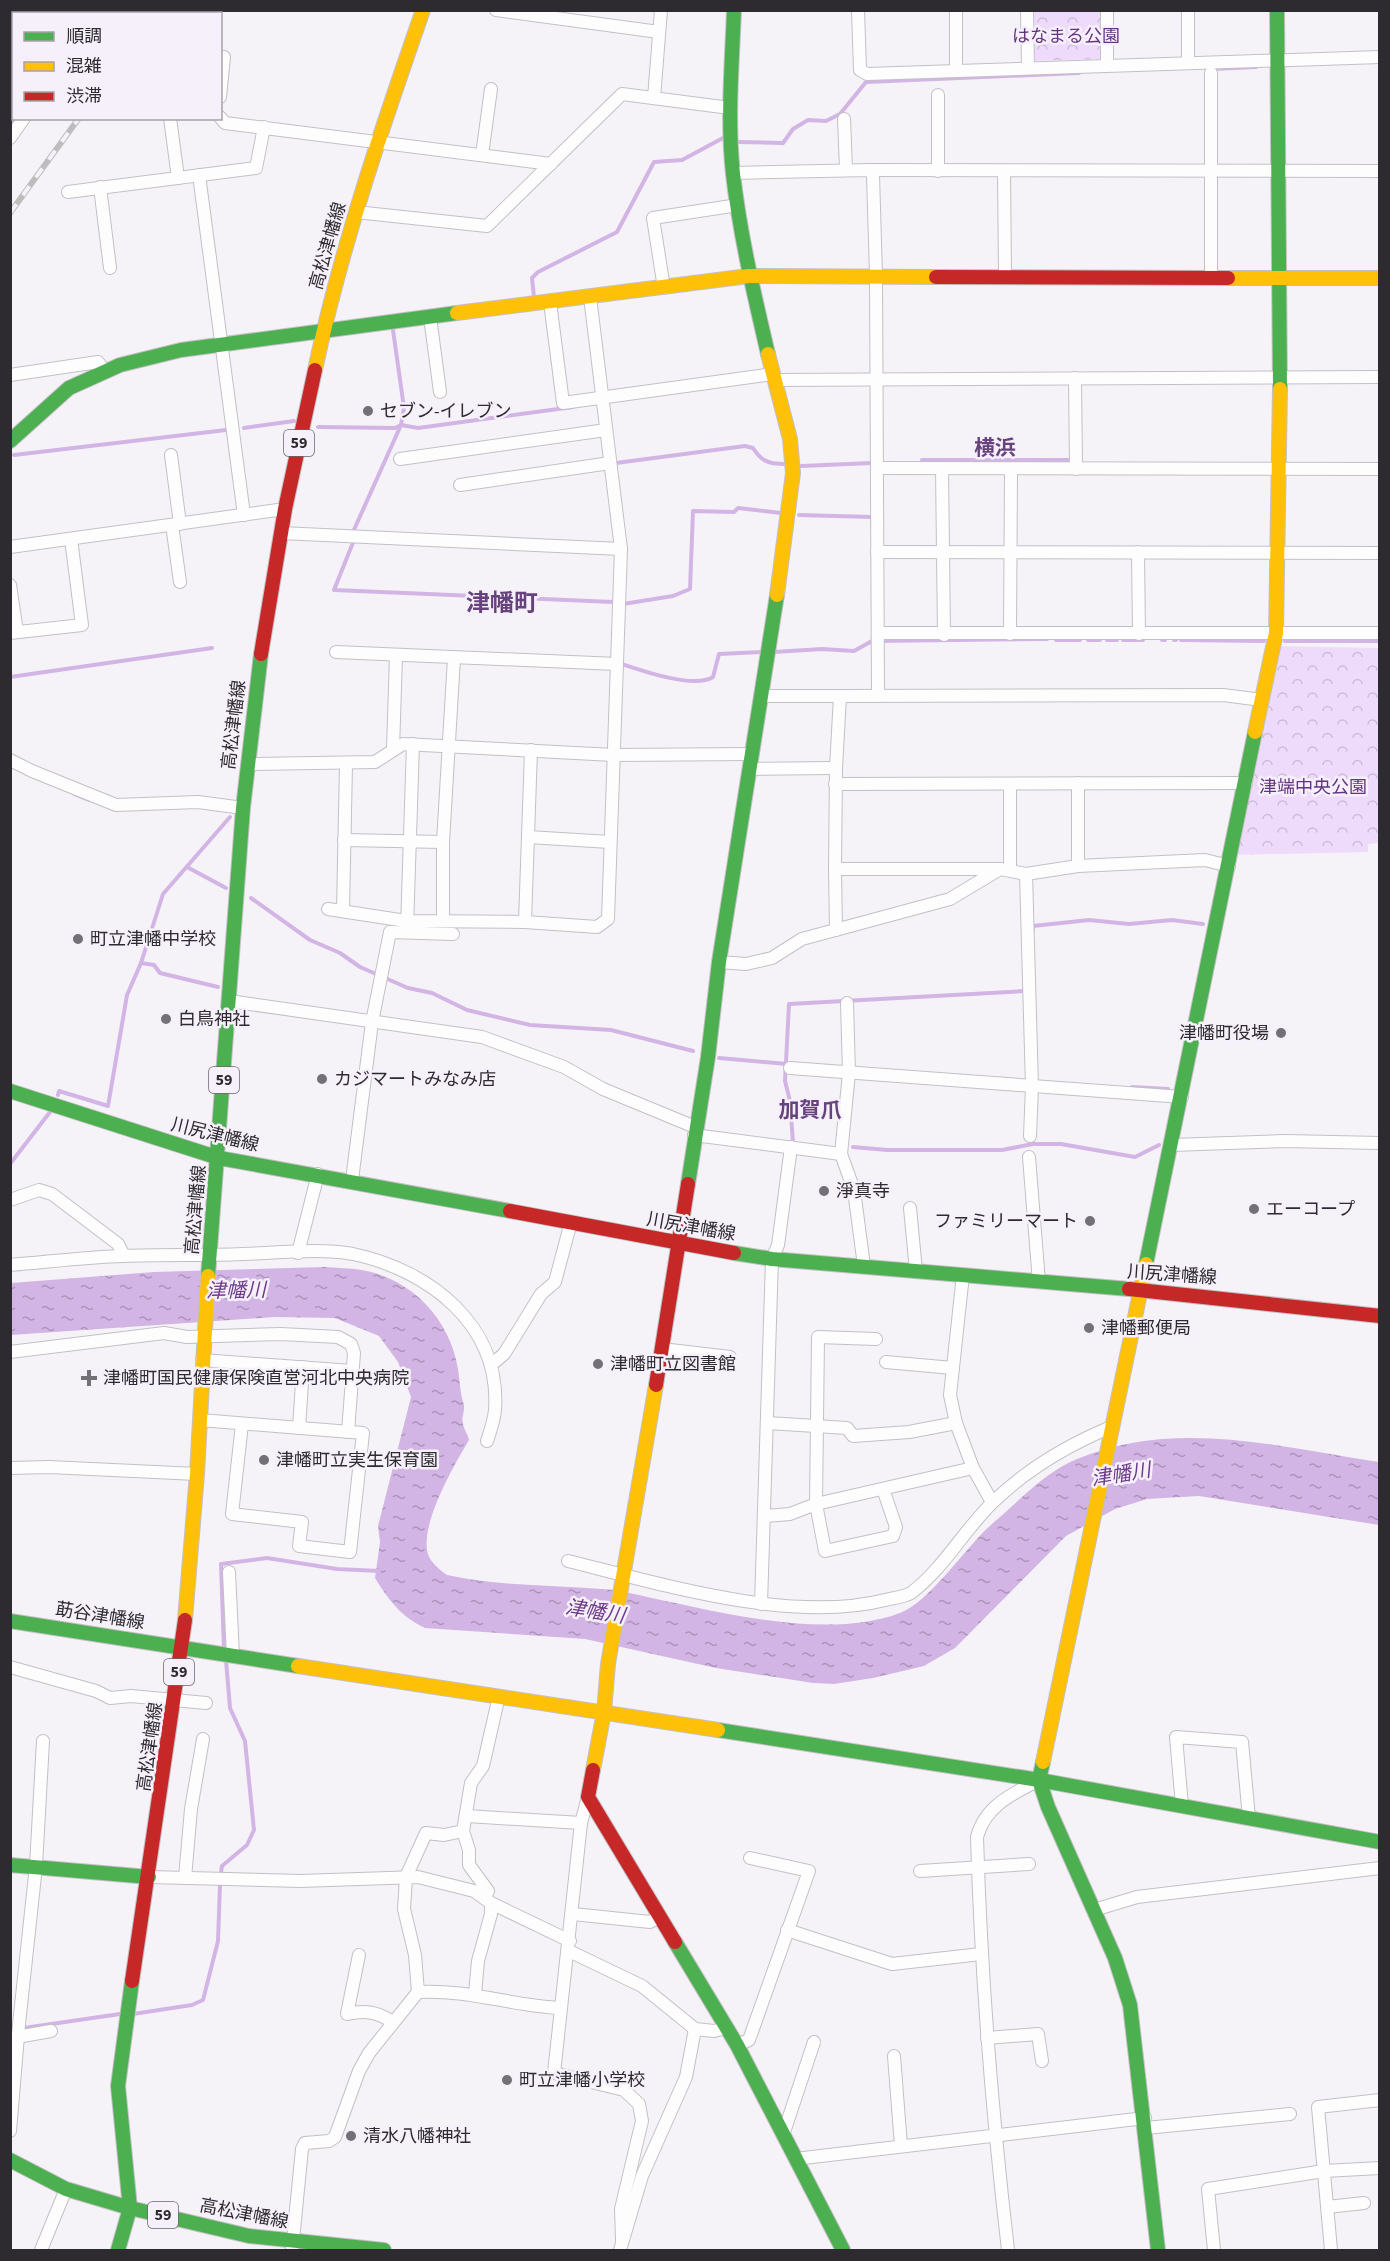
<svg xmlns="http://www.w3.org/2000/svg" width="1390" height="2261" font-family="'Source Sans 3','Noto Sans JP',sans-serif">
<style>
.park{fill:url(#park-crowns)}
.water{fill:url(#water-ripples)}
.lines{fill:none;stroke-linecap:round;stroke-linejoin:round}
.stream{stroke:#d2b5e4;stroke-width:4}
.street-casing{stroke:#c3c0c5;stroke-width:14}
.fast-casing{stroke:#c3c0c5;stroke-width:16}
.slow-casing{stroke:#c3c0c5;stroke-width:16}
.jam-casing{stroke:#c3c0c5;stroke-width:16}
.street{stroke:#fefdfe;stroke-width:12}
.fast{stroke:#4caf50;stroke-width:14}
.slow{stroke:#ffc107;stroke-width:14}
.jam{stroke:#c62828;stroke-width:14}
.rail-casing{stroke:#bebdbe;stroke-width:6}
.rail{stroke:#f6f0fb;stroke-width:4;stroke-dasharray:11;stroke-linecap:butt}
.poi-dot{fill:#737175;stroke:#f6f0fb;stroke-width:2}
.labels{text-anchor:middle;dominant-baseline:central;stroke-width:5;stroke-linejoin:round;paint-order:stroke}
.shield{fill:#f6f0fb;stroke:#69666c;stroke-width:1.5}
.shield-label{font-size:16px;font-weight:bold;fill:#2d2b2f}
.park-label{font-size:18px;fill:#653481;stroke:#f6f0fb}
.street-label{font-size:18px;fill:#2d2b2f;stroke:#f6f0fb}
.poi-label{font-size:18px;fill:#2d2b2f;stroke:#f6f0fb;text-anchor:start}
.water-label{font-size:20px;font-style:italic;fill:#6c3b89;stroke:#f6f0fb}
.quarter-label{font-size:21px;font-weight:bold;fill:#67437d;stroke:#f6f0fb}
.district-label{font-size:24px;font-weight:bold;fill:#67437d;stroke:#f6f0fb}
</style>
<defs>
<pattern id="park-crowns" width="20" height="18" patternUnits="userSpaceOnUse" patternTransform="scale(1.5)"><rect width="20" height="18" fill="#eedbfb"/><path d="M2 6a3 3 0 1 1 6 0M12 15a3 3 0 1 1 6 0" fill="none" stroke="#ccbcd7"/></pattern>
<pattern id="water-ripples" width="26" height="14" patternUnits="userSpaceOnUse" patternTransform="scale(1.5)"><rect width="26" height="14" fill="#d2b5e4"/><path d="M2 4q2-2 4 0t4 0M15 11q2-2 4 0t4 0" fill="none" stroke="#ab93b9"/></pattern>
</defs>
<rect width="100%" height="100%" fill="#f6f3f8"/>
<g class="park">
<polygon points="1030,11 1103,11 1102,56 1099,59 1032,61"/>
<polygon points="1273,646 1379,648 1379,843 1368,844 1368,852 1231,855"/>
</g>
<path class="water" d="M325 1267C337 1268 350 1268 362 1270 412 1279 450 1319 458 1369 460 1382 460 1393 464 1405 465 1412 461 1417 463 1424 464 1430 468 1434 469 1440 454 1465 419 1526 428 1554 431 1563 440 1570 447 1575 497 1586 551 1585 602 1589 621 1590 642 1596 661 1600 731 1615 831 1639 900 1613 931 1601 966 1546 993 1523 1019 1501 1045 1472 1077 1459 1175 1418 1279 1447 1379 1462V1525L1199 1496 1147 1499 1115 1509 1066 1536 955 1648 924 1666 873 1678 834 1684 813 1683 716 1668 585 1639 425 1628C401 1617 388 1599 375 1578L380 1542 378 1526 411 1397 398 1362 379 1336 335 1318 275 1317 11 1335V1283L154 1272Z"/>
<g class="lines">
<g class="stream">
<polyline points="211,14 213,10"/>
<polyline points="1212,69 1256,67"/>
<polyline points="10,124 15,118"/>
<polyline points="738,142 783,143 793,129 808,120 826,121 840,114 866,82 1079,73"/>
<polyline points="534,297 532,278 538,272 617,232 654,162 682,160 723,138"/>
<polyline points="318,427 395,428 401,425 418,428 573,407"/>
<polyline points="244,428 294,421"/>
<polyline points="14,455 226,430"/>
<polyline points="922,460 1071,460"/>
<path d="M616 463 745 446 753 448C761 461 769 464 784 464"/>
<polyline points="801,466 872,463"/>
<polyline points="799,515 872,517 872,521"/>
<polyline points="353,532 401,425 404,408 393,330"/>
<polyline points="354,540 334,590 613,602"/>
<polyline points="623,604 673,596 690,589 693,511 734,512 738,508 781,513"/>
<polyline points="1056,640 1080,640"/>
<polyline points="1088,640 1100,640"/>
<polyline points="1107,640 1117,640"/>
<polyline points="1123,640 1143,640"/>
<polyline points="1162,640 1165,640"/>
<polyline points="1174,640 1176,640"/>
<polyline points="1181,640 1264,641"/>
<polyline points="1285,641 1380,641"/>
<polyline points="774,652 822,649 854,651 872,641 1047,639"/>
<path d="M622 664C643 671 694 689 713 677L719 654 762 652"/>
<polyline points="10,677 212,648"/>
<polyline points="74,794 89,800"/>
<polyline points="187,867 226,888"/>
<polyline points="251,898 310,940 340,953 360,967 408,988 432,993 467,1010 530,1025 611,1030 693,1051"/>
<polyline points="1033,930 1033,926 1089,920 1129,924 1172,920 1203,924"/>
<polyline points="141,963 163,894 230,817"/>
<polyline points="719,1058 787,1064"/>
<polyline points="1132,1087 1168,1089"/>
<polyline points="58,1095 59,1091 108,1106 127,995 141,963 154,965 160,973 218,987"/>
<polyline points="793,1143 790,1101 785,1081 789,1004 1025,991"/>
<polyline points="853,1147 887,1150 1002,1150 1033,1144 1061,1144 1135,1157 1159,1145"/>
<polyline points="10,1164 50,1112"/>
<polyline points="224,1649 221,1564 267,1558 337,1569 379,1571"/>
<polyline points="221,1873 222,1866 247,1845 254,1830 245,1741 230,1708 226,1660"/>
<polyline points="133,2014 192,2005 203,2000 218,1941 220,1885"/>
<polyline points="10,2030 120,2014"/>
</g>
<defs>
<g id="street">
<polyline points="496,10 659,32"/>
<polyline points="858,10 860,70 867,74 1380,57"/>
<polyline points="956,10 956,71"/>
<polyline points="1027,10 1028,68"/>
<polyline points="1188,10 1188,62"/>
<polyline points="1107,65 1107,10"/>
<polyline points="938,95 938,171"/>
<polyline points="220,97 224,57"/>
<polyline points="654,98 661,10"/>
<polyline points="220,117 225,123 551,164"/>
<polyline points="170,118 178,178"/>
<polyline points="844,119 846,169"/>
<polyline points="10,138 24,118"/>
<polyline points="482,155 491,89"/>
<polyline points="870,170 1380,171"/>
<polyline points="1004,171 1005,275"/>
<polyline points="733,173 870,170 873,175 876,275 878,696"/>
<polyline points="199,175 244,515"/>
<polyline points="100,187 110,268"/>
<polyline points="68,192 256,168 264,127"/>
<polyline points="356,212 487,226 622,94 730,108"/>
<polyline points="1211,276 1211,73"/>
<polyline points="664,288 653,218 738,205"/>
<polyline points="550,302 563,403 773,374"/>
<polyline points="430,317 440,392"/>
<polyline points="10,375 98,362 105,371"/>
<polyline points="1075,378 1076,469"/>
<polyline points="774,380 1380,377"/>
<polyline points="171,455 180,524"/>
<polyline points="400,459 606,430"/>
<polyline points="877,468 1380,469"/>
<polyline points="942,468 944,635"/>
<polyline points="460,485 610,463"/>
<polyline points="172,525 180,582"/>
<polyline points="281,533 621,549"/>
<polyline points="10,547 285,509"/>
<polyline points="877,552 1380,553"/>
<polyline points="1138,552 1139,634"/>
<polyline points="10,585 17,632"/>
<polyline points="10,633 82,625 71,539"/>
<polyline points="879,633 1380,633"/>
<polyline points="1010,634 1011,469"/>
<polyline points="336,652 617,664"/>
<polyline points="760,696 840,696"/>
<polyline points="393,750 396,655"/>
<polyline points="10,760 32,771 116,805 198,802 243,808"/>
<polyline points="248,764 375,762 403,744 614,755 752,754"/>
<polyline points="749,769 836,768"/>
<polyline points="835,784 1246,783"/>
<polyline points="1010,784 1010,869"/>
<polyline points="528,837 610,842"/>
<polyline points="344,840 443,842"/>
<polyline points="1078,866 1078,783"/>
<polyline points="835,869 836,930"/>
<polyline points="1000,869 835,869 836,768 840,696 1223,695 1262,700"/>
<polyline points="1026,874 1032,1087 1030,1136"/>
<polyline points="328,909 406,921 525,922 597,927 608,919 621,549 590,297"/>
<polyline points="343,911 346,764"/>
<polyline points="443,921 443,842 454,658"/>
<polyline points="525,922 531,750"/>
<polyline points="407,928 413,744"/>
<polyline points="719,962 746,964 772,958 802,939 950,899 1000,869 1026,874 1078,866 1205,860 1229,866"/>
<polyline points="229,1001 482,1037 564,1067 603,1089 695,1127"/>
<polyline points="847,1003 849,1073 841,1154 854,1190 864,1266"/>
<polyline points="790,1068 1182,1097"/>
<polyline points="694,1135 841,1154"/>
<polyline points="1172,1145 1285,1141 1380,1143"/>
<polyline points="1029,1157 1039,1282"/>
<polyline points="352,1180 372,1022 390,932 453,934"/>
<polyline points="10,1200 39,1190 52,1194 118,1244 124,1256"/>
<polyline points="910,1208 916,1271"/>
<polyline points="298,1253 318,1174"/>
<path d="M10 1265C48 1262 86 1257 124 1256 164 1254 203 1256 243 1254 276 1253 320 1248 353 1254 429 1270 501 1325 495 1410 494 1421 490 1432 487 1441"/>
<polyline points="963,1275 950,1395 956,1423 973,1468 992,1502"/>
<polyline points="876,1339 818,1337 816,1504 825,1551 893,1536 896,1527 883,1489"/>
<polyline points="662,1349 730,1357"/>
<polyline points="10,1352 164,1333 187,1337 281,1334 338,1337 351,1344 354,1353 348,1432"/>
<polyline points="202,1360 352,1371"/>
<polyline points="886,1362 953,1368"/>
<polyline points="492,1364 504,1354 541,1294 555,1282 571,1222"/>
<polyline points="200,1420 363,1433 350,1552 299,1546 302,1522 232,1514 242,1424"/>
<polyline points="768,1423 847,1428 853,1436 909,1432 956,1423"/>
<polyline points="299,1428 303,1367"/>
<polyline points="10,1468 49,1467 197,1474"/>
<polyline points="765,1516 790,1514 816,1504 973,1468"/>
<path d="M568 1561C661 1584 791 1624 885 1600 893 1598 904 1597 911 1593 944 1568 964 1530 993 1502 1027 1469 1068 1445 1111 1427"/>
<polyline points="229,1572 233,1656"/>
<polyline points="761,1604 772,1259 778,1245 791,1147"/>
<polyline points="10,1667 96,1691 110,1698 131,1696 206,1703"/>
<polyline points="588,1797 581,1823 554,2073 624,2090 639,2104 642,2121 621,2209 622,2240"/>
<polyline points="1182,1806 1176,1737 1242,1742 1249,1818"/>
<polyline points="467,1816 581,1823"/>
<polyline points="920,1871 1029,1864"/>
<polyline points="149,1877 300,1881 418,1877 474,1891 491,1903 570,1941"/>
<polyline points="185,1878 191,1809 203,1739"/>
<polyline points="484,1898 488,1891 469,1865 469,1850 463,1831 471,1783 483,1766 499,1696"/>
<polyline points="1094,1910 1137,1897 1380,1868"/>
<polyline points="573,1914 650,1922 660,1917"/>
<polyline points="787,1930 892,1964 981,1954"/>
<polyline points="569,1951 642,1986 695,2029 714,2031 726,2028"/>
<path d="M359 1955 347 2014C366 2010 377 2012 393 2022"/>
<path d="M418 1992C467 1989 513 2006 561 2008"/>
<polyline points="475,1994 478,1961 491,1914 491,1903"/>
<polyline points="11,2038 51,2031"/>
<polyline points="987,2038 1038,2034 1042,2061"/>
<polyline points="737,2045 749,2040 809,1871 750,1858"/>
<polyline points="894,2056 901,2146"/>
<polyline points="1146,2128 1290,2114"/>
<polyline points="10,2131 19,2024 36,1866 43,1741"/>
<polyline points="783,2135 814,2042"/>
<polyline points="795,2159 1145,2118"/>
<polyline points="1327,2207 1364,2203"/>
<polyline points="41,2250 66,2189"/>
<polyline points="292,2250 302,2149 305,2143 329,2141 335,2137 359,2071 369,2053 418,1992 415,1955 404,1909 406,1877 426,1833 444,1835 463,1831"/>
<polyline points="620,2250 642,2176 686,2077 695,2029"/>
<path d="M1008 2250C992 2113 981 1976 977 1837 985 1806 1012 1794 1039 1780"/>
<polyline points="1214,2250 1208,2189 1324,2171 1380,2168"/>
<polyline points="1331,2250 1318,2107 1380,2100"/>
</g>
<g id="fast">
<path d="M734 10C732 64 727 120 733 174 740 235 754 294 768 354"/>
<polyline points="1277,10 1280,389"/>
<polyline points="10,441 69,388 120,365 181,350 457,313"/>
<polyline points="10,1091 219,1158 510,1211"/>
<polyline points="688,1184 708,1057 719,962 777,595"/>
<polyline points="734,1253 772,1259 1129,1289"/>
<polyline points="1146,1264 1255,732"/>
<polyline points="208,1276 243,808 261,654"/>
<polyline points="10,1621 298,1666"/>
<polyline points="718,1730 1039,1780 1380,1842"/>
<polyline points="1043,1762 1039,1780 1048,1807 1115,1958 1130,2005 1158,2250"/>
<polyline points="10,1865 149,1877"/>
<polyline points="675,1942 737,2045 843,2250"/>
<polyline points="132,1981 118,2086 130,2208 249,2236 384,2250"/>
<polyline points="10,2160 66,2189 130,2208 118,2250"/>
</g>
<g id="slow">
<polyline points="1228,278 1380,278"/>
<polyline points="457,313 749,276 936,277"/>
<polyline points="768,354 790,439 793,473 777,595"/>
<path d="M315 370C341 247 382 128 423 10"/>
<polyline points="1255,732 1276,633 1280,389"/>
<polyline points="185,1620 197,1474 208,1276"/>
<polyline points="298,1666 718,1730"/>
<polyline points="1043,1762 1146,1264"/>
<polyline points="593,1770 604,1712 608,1664 656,1385"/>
</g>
<g id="jam">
<polyline points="936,277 1228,278"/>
<polyline points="261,654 285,509 315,370"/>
<polyline points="510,1211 734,1253"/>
<polyline points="1129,1289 1380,1316"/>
<polyline points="656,1385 688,1184"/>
<polyline points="593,1770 588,1797 675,1942"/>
<polyline points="132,1981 185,1620"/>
</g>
</defs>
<use href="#street" class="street-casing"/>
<use href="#fast" class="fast-casing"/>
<use href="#slow" class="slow-casing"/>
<use href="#jam" class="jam-casing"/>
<use href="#street" class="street"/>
<use href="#fast" class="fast"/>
<use href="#slow" class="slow"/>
<use href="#jam" class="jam"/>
<defs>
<g id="rail">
<polyline points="60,14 64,10"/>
<polyline points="155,14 157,10"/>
<polyline points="10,62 14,60"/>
<polyline points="10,213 79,118"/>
</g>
</defs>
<use href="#rail" class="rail-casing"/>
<use href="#rail" class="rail"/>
</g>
<g class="poi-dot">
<circle cx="368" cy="411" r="6"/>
<circle cx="78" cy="939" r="6"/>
<circle cx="166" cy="1019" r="6"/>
<circle cx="1281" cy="1033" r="6"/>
<circle cx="322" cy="1079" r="6"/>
<circle cx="824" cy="1191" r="6"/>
<circle cx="1254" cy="1209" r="6"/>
<circle cx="1090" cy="1221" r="6"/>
<circle cx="1089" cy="1328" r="6"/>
<circle cx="598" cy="1364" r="6"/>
<path d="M86 1369h6v6h6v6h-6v6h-6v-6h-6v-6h6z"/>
<circle cx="264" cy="1460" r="6"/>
<circle cx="507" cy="2080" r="6"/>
<circle cx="351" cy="2136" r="6"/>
</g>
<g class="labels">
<g class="shield">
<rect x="284" y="430" width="30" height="26" rx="4.5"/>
<rect x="209" y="1067" width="30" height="26" rx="4.5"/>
<rect x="164" y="1659" width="30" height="26" rx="4.5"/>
<rect x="148" y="2202" width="30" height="26" rx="4.5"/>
</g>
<g class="shield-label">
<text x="299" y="443">59</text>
<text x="224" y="1080">59</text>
<text x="179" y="1672">59</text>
<text x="163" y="2215">59</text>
</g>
<g class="park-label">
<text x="1066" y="36">はなまる公園</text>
<text x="1313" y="787">津端中央公園</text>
</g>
<g class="street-label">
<text transform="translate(328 246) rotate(-74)">高松津幡線</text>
<text transform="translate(234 725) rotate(-83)">高松津幡線</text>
<text transform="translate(215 1135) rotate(14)">川尻津幡線</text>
<text transform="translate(196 1210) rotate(-85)">高松津幡線</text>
<text transform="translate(691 1227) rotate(10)">川尻津幡線</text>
<text transform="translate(1172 1275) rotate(4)">川尻津幡線</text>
<text transform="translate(100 1616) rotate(9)">莇谷津幡線</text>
<text transform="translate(150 1747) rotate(-82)">高松津幡線</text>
<text transform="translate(244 2214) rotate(11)">高松津幡線</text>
</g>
<g class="poi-label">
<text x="380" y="411">セブン-イレブン</text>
<text x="90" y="939">町立津幡中学校</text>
<text x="178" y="1019">白鳥神社</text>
<text x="1269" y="1033" text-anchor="end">津幡町役場</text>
<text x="334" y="1079">カジマートみなみ店</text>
<text x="836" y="1191">淨真寺</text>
<text x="1266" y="1209">エーコープ</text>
<text x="1078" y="1221" text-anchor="end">ファミリーマート</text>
<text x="1101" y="1328">津幡郵便局</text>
<text x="610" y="1364">津幡町立図書館</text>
<text x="103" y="1378">津幡町国民健康保険直営河北中央病院</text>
<text x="276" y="1460">津幡町立実生保育園</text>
<text x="519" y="2080">町立津幡小学校</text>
<text x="363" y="2136">清水八幡神社</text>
</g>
<g class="water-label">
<text transform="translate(236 1291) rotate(-1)">津幡川</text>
<text transform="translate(1121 1475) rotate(-9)">津幡川</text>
<text transform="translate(595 1612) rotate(9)">津幡川</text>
</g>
<g class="quarter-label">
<text x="995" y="448">横浜</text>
<text x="810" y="1110">加賀爪</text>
</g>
<g class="district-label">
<text x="502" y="603">津幡町</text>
</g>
</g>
<rect width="1390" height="2261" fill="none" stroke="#2d2b2f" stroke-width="24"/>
<rect x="12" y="12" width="210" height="108" fill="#f6f0fb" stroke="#a6a1a9" stroke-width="1.5"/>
<rect x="24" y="32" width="30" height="9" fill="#4caf50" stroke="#a6a1a9" stroke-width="1.5"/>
<text x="66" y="42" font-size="18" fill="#2d2b2f">順調</text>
<rect x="24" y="62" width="30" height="9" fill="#ffc107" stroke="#a6a1a9" stroke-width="1.5"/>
<text x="66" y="72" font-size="18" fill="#2d2b2f">混雑</text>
<rect x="24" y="92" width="30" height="9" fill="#c62828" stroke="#a6a1a9" stroke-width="1.5"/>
<text x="66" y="102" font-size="18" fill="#2d2b2f">渋滞</text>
</svg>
